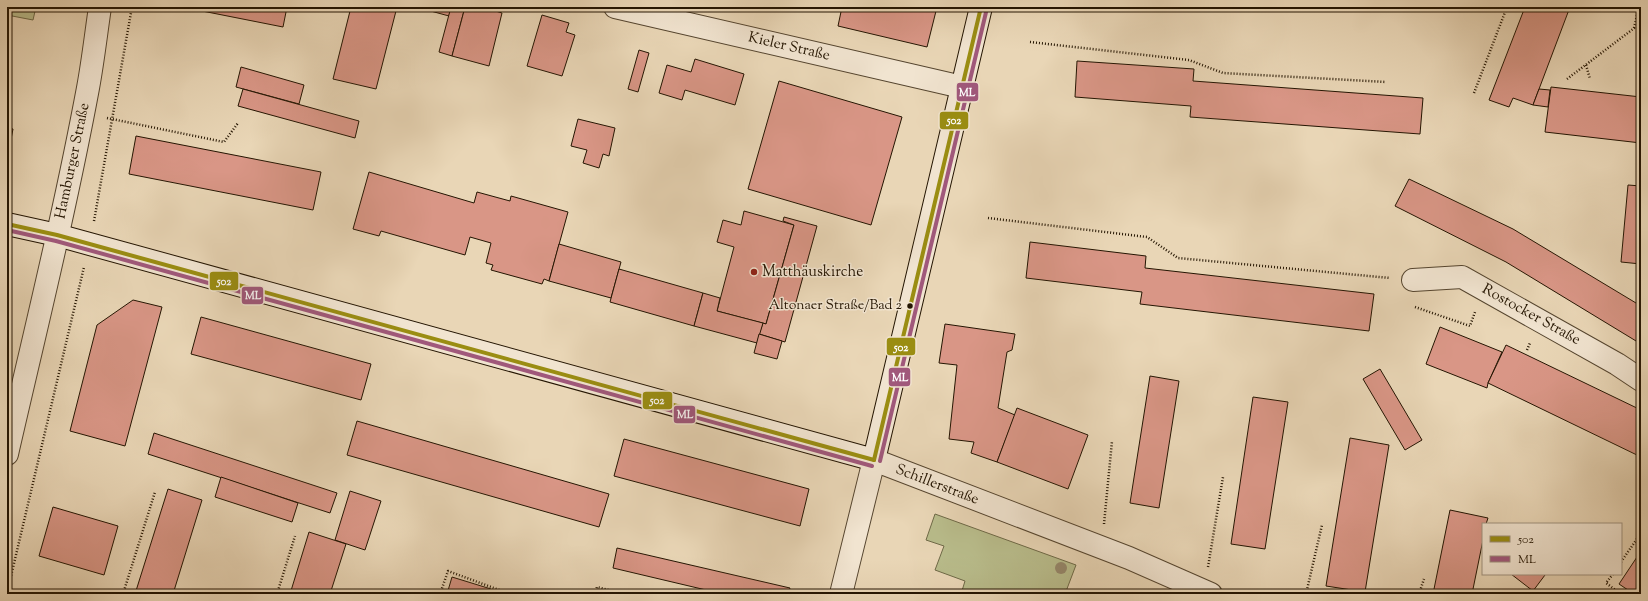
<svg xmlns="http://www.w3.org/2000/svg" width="1648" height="601" font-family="'Sorts Mill Goudy',serif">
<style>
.green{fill:#b9bd8c;stroke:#6e6947}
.building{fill:#d99686;stroke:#241502}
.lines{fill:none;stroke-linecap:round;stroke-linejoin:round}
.street-casing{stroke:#55452f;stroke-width:24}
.secondary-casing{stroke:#241502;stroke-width:24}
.path{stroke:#241502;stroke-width:2.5;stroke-dasharray:1 2;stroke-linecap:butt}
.street{stroke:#f1e4d0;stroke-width:22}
.secondary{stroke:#f1e4d0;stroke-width:22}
.bus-1-casing{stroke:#f1e4d0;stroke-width:7}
.bus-2-casing{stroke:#f1e4d0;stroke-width:7}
.bus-1{stroke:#9a8d12;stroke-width:4}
.bus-2{stroke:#a0587b;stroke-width:4}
.tree{fill:#95876a}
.poi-dot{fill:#8f2418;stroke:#f1e4d0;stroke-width:1.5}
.bus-dot{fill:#241502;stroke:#f1e4d0;stroke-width:1.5}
.labels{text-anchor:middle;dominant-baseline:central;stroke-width:3;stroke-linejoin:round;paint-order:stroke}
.bus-label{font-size:14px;fill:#241502;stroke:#f1e4d0;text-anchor:end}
.street-label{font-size:15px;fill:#241502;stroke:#f1e4d0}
.poi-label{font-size:15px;fill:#241502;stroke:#f1e4d0;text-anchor:start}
.line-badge{stroke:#f1e4d0;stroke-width:1.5}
.badge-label{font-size:11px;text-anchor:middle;font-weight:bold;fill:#fff}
</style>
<rect width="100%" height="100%" fill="#e9d6b6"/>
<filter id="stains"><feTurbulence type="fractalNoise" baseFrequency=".005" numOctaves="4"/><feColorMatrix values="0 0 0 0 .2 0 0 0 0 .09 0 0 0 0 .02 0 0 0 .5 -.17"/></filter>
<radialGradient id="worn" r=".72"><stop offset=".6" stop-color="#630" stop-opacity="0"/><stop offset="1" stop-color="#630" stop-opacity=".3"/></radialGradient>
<g class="green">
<polygon points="7,7 36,7 33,20 7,15"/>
<polygon points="935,514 1076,565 1065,594 961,594 965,581 935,570 944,546 926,540"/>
</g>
<g class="building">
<polygon points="182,7 287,7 283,27"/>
<polygon points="351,7 397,7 376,89 333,79"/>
<polygon points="416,7 451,7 449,16"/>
<polygon points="451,7 465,7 452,56 439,52"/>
<polygon points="465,7 486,7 486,8 502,13 489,66 452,56"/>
<polygon points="842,7 864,7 878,10 879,7 937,7 927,47 838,26"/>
<polygon points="1525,7 1570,7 1533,105 1513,98 1509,107 1489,100"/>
<polygon points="542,15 569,23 566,32 575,35 562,76 527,66"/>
<polygon points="639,50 649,53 638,92 628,89"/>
<polygon points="695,59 744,74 735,105 685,90 682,100 659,93 667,65 691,72"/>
<polygon points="1077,61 1194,69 1193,81 1423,98 1420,134 1190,117 1191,106 1075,97"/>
<polygon points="241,67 304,85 299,104 236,87"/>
<polygon points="7,73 11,74 7,92"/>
<polygon points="779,81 902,117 871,225 748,189"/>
<polygon points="1551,87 1641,97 1641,143 1545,132"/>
<polygon points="243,89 359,121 355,138 238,106"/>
<polygon points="1539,89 1550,90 1548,107 1533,105"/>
<polygon points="578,119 615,128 609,156 603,154 599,168 583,163 587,150 571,146"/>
<polygon points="7,128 13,129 7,160"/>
<polygon points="136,136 321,172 313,210 129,174"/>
<polygon points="369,172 474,203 477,192 510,201 511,196 568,212 549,281 544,279 542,284 491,270 493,265 486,263 491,243 470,237 465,255 381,231 379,236 353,229"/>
<polygon points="1409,179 1513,229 1641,306 1641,344 1506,262 1395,206"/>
<polygon points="1628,185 1641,186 1641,264 1621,262"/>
<polygon points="744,211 794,225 766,324 717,311 734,247 717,242 723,220 741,225"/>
<polygon points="784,217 817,226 785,342 759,334 763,323 766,324 794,225 783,221"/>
<polygon points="1030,242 1146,256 1145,268 1374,294 1369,331 1140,304 1142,292 1026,278"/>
<polygon points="559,244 621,262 611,298 549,281"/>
<polygon points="619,269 703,293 694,326 610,302"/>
<polygon points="703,293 720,298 717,311 763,323 757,343 694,326"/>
<polygon points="133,300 162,307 125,446 70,431 97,325"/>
<polygon points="201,317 371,364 361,400 191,354"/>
<polygon points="945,324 1015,334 1012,350 1007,352 998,408 1015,415 997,462 971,453 974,442 949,439 957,365 939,363"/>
<polygon points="1440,327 1502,352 1488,383 1487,388 1426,364"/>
<polygon points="759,334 782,341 777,359 754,353"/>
<polygon points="1506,345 1641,410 1641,452 1639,456 1488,383"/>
<polygon points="1380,369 1422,440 1405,450 1363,379"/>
<polygon points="1150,376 1179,381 1159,508 1130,503"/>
<polygon points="1253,397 1288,402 1265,549 1231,544"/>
<polygon points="1017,408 1088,435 1068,489 997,462"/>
<polygon points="357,421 609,494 599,527 347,455"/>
<polygon points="154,433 337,493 330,513 148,454"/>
<polygon points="1350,438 1389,445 1365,592 1326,586"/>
<polygon points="624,439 809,489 800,526 614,476"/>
<polygon points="221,477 298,503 292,522 215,497"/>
<polygon points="168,489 202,500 173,594 135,594"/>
<polygon points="350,491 381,501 365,550 335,540"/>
<polygon points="53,507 118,526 104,575 39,556"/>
<polygon points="1450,510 1488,518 1486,524 1483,524 1483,540 1472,594 1433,594"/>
<polygon points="309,532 346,544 330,594 290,594"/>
<polygon points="617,548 790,588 788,594 723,594 613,568"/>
<polygon points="1641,551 1641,594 1634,594 1619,584"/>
<polygon points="1511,574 1543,574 1545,575 1533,591"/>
<polygon points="452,577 491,589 489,594 447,594"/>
</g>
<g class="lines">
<defs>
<g id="street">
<polyline points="615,7 962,87"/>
<polyline points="1413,280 1462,277 1617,364 1641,380"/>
<path d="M7 454C35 332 65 211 88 88 93 61 96 34 100 7"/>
<polyline points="841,594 874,460 1129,558 1211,594"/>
</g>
<polyline id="secondary" points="7,224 57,235 874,460 981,7"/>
</defs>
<use href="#street" class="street-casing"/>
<use href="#secondary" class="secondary-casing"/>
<g class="path">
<polyline points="1634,28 1639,7"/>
<polyline points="1030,42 1189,60 1223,73 1386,82"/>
<polyline points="1586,65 1590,79"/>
<polyline points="1567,79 1637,26 1641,27"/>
<polyline points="1474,93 1507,7"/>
<polyline points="107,118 224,142 238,123"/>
<polyline points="988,218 1147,237 1178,258 1390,278"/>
<polyline points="94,221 132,7"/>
<polyline points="1415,307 1470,326 1475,312"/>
<polyline points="1527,350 1530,343"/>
<polyline points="1104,524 1112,441"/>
<polyline points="1621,562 1641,533"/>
<polyline points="1208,567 1223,477"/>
<polyline points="1613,574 1606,583 1621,594"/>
<polyline points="7,593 84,267"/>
<polyline points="123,594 155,492"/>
<polyline points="277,594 295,536"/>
<polyline points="440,594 448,571 510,594"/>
<polyline points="595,594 597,587 625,594"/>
<polyline points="1306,594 1322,525"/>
<polyline points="1419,594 1424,579"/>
</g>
<use href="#street" class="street"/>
<use href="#secondary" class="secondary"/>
<defs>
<g id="bus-1">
<polyline points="7,224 57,235 874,460"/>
<polyline points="874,460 981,7"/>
</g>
<g id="bus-2">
<polyline points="7,230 56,241 872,466"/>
<polyline points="880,461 987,8"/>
</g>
</defs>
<use href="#bus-1" class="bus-1-casing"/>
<use href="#bus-2" class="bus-2-casing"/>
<use href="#bus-1" class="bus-1"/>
<use href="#bus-2" class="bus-2"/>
</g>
<circle class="tree" cx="1061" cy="568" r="6"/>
<circle class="poi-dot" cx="754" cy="272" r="4"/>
<circle class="bus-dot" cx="910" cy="306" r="3.5"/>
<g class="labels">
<g class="bus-label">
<text x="902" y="306">Altonaer Straße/Bad 2</text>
</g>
<g class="street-label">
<text transform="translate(789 47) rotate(13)">Kieler Straße</text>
<text transform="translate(73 161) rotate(-78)">Hamburger Straße</text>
<text transform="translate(1531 315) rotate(29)">Rostocker Straße</text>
<text transform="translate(937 485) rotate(21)">Schillerstraße</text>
</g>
<g class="poi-label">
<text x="762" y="272">Matthäuskirche</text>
</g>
</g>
<g class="line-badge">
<rect x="956" y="82" width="23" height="20" rx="4" fill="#a0587b"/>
<rect x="939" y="111" width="30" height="19" rx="4" fill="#9a8d12"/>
<rect x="209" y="271" width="30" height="20" rx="4" fill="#9a8d12"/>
<rect x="241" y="286" width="23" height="19" rx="4" fill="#a0587b"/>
<rect x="886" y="337" width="30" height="19" rx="4" fill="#9a8d12"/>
<rect x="888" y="367" width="23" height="20" rx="4" fill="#a0587b"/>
<rect x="642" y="391" width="31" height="19" rx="4" fill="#9a8d12"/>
<rect x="673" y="405" width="23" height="19" rx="4" fill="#a0587b"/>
</g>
<g class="badge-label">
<text x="967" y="96">ML</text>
<text x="954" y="124">502</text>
<text x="224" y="285">502</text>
<text x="253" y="299">ML</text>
<text x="901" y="351">502</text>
<text x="900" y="381">ML</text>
<text x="657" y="404">502</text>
<text x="685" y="418">ML</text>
</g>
<rect width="1648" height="601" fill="none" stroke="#e9d6b6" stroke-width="24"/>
<rect x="8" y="8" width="1632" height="585" fill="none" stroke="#241502" stroke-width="2"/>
<rect x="12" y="12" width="1624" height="577" fill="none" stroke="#241502"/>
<rect x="1482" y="523" width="140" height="52" fill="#f1e4d0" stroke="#9f917e"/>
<rect x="1490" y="536" width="20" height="6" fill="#9a8d12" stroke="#9f917e"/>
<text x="1518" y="543" font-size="12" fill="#241502">502</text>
<rect x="1490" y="556" width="20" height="6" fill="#a0587b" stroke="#9f917e"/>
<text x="1518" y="563" font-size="12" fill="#241502">ML</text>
<rect width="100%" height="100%" filter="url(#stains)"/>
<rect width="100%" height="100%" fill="url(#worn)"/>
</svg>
